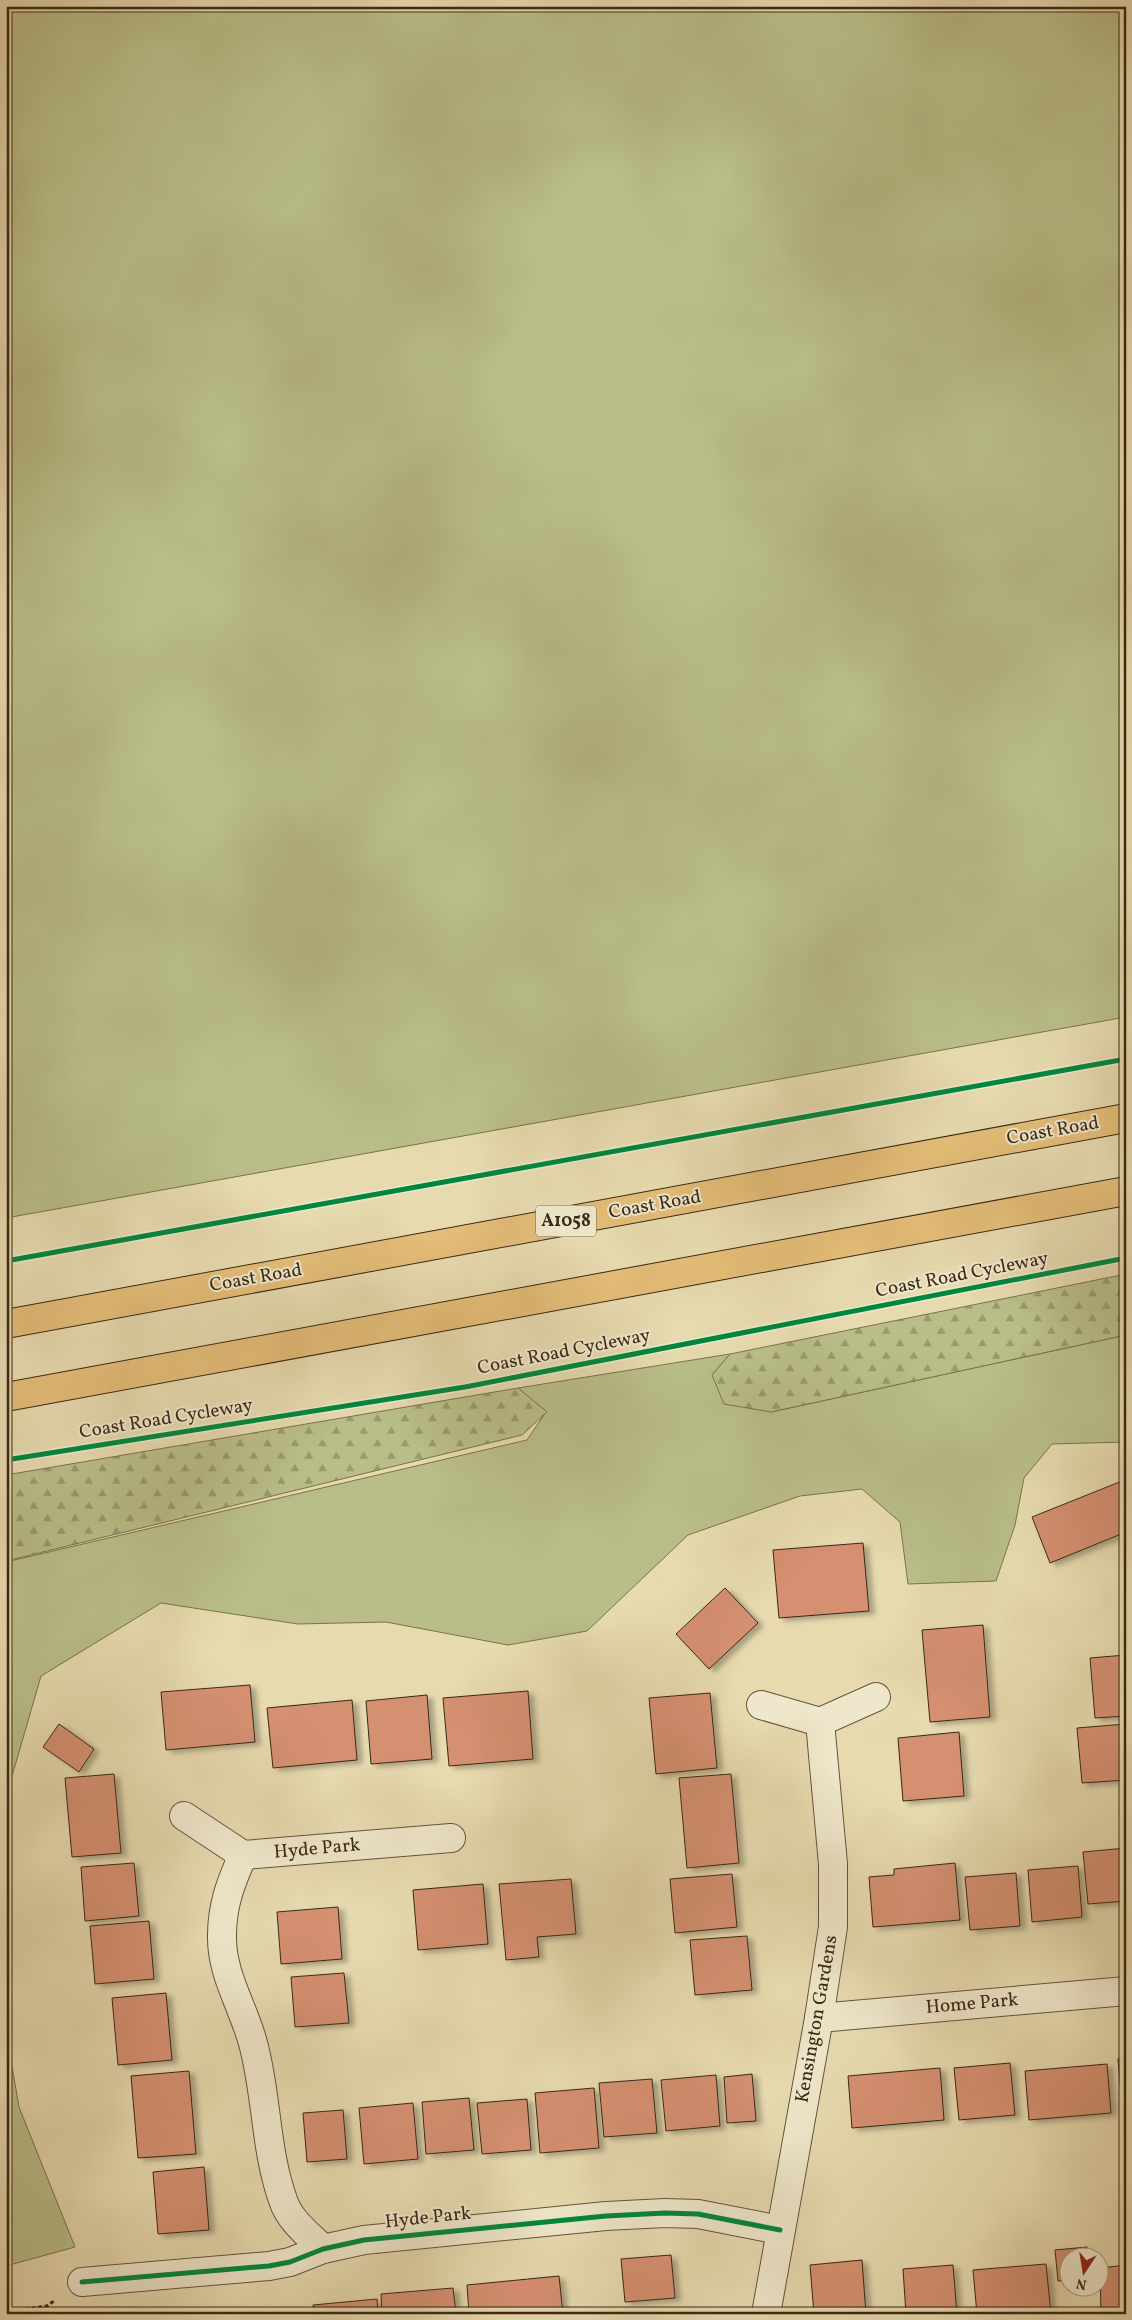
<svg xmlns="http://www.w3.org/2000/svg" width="1132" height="2320" font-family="Vollkorn,serif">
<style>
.grass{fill:#b9be88;stroke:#79734f}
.forest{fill:url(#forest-firs);stroke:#79734f}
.building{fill:#d59071;stroke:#392816;filter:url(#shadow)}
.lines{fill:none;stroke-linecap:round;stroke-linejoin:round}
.minor-casing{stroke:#64543c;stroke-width:30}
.highway-casing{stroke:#392816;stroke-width:30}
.path{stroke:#392816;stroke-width:3;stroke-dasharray:4 2.5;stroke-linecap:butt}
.minor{stroke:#efe7cb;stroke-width:28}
.highway{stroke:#e4bd78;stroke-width:28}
.cycleway-casing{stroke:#efe7cb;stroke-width:8}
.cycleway{stroke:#00873e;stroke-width:5}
.labels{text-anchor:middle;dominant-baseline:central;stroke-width:4;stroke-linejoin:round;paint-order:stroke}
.shield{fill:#efe7cb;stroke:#70614c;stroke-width:1}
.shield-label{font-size:18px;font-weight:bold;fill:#392816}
.street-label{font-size:19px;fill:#392816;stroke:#efe7cb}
</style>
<defs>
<pattern id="forest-firs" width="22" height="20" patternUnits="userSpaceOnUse" patternTransform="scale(1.25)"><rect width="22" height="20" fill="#b9be88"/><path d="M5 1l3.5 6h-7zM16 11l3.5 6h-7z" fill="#979a6e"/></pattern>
<filter id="shadow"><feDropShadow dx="5.5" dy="3" stdDeviation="2.5" flood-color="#0004"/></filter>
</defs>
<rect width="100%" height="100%" fill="#e7daaf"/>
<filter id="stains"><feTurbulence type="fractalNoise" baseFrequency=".004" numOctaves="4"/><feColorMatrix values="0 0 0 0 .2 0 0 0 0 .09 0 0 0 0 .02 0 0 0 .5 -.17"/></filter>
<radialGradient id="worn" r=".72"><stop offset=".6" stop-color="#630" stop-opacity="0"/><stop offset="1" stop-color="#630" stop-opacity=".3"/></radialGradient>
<g class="grass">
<polygon points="6,6 1126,6 1126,1017 6,1218"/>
<polygon points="1126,1335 1126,1442 1052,1444 1024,1478 1015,1525 996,1581 908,1584 900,1522 862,1489 800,1496 688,1535 587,1631 508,1645 386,1622 298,1624 161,1603 41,1676 6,1797 6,1562 527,1440 546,1412 518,1388 730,1354 712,1375 771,1412"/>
<polygon points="6,2031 19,2107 75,2247 6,2266"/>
</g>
<g class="forest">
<polygon points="1126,1274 1126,1335 771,1412 724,1404 712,1375 730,1354"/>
<polygon points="518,1388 547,1412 522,1435 6,1561 6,1475"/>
</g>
<g class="building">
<polygon points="1122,1481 1126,1491 1126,1532 1050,1563 1032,1517"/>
<polygon points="863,1543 869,1611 779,1618 773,1550"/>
<polygon points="725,1588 758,1623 709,1669 676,1634"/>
<polygon points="983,1625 990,1717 930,1722 922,1630"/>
<polygon points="1126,1655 1126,1716 1095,1718 1090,1658"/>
<polygon points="250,1685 255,1742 166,1750 161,1692"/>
<polygon points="528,1691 533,1759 449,1766 443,1698"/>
<polygon points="710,1693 717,1768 656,1774 649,1698"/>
<polygon points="427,1695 432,1759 371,1764 366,1701"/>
<polygon points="352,1700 357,1760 273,1768 267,1708"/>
<polygon points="59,1724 94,1749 79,1772 43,1747"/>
<polygon points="1126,1724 1126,1780 1082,1783 1077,1728"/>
<polygon points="959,1732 964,1796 903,1801 898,1738"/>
<polygon points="114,1774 121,1853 72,1857 65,1778"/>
<polygon points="731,1774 739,1863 687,1868 679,1778"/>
<polygon points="1126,1848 1126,1901 1088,1904 1083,1852"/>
<polygon points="134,1863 139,1916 85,1921 81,1867"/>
<polygon points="955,1863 960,1920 873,1927 869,1877 894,1875 894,1869"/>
<polygon points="1078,1866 1082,1917 1032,1922 1028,1870"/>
<polygon points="1016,1873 1020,1926 970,1930 965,1877"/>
<polygon points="732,1874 737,1927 675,1933 670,1879"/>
<polygon points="571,1879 576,1934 537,1937 539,1957 506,1960 499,1884"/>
<polygon points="483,1884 488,1944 418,1950 413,1890"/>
<polygon points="338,1907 342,1959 281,1964 277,1912"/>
<polygon points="149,1921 154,1979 95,1984 90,1926"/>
<polygon points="747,1936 752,1990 695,1995 690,1940"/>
<polygon points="344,1973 349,2023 295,2027 291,1977"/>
<polygon points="166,1993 172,2060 118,2065 112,1998"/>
<polygon points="1126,2058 1126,2133 1124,2133 1118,2059"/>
<polygon points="1010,2063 1015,2115 959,2120 954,2068"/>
<polygon points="1107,2064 1111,2113 1029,2120 1025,2071"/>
<polygon points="940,2068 944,2120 852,2128 848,2076"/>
<polygon points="189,2071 196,2154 138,2158 131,2076"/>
<polygon points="752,2074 756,2121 727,2123 724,2077"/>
<polygon points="716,2075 720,2126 666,2131 661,2080"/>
<polygon points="652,2079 657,2133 604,2137 599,2083"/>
<polygon points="594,2088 599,2148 540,2153 535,2093"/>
<polygon points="469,2098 474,2150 426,2154 422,2102"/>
<polygon points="527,2099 531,2150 482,2154 477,2103"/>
<polygon points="413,2103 418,2159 364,2164 359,2108"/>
<polygon points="343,2110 347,2159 307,2162 303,2113"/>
<polygon points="204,2167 209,2230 158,2234 153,2172"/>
<polygon points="1087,2247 1088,2258 1070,2258 1070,2280 1058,2281 1055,2250"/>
<polygon points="671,2255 675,2298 625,2302 621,2259"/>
<polygon points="862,2260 866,2314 814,2314 810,2265"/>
<polygon points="1046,2264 1051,2314 977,2314 973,2270"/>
<polygon points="953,2265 957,2314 906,2314 903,2269"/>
<polygon points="1126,2265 1126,2314 1101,2314 1100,2268"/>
<polygon points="559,2276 563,2314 469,2314 467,2285"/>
<polygon points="453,2288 456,2314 382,2314 381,2294"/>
<polygon points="377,2299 378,2314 314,2314 313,2305"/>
</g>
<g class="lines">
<defs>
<g id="minor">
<polyline points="761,1705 820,1722 876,1697"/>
<polyline points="184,1816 243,1855 451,1838"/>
<path d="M243 1855C231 1882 222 1905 222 1935 221 1974 243 2006 253 2043 267 2094 265 2150 283 2200 289 2220 309 2235 323 2249"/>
<polyline points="819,2018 1126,1991"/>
<polyline points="82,2282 269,2266 290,2262 323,2249 364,2240 606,2216 665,2213 698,2214 780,2230"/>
<polyline points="766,2314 819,2018 833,1927 833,1864 820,1722"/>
</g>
<g id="highway">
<polyline points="6,1324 1126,1118"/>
<polyline points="6,1397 1126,1191"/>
</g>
</defs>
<use href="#minor" class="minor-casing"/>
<use href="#highway" class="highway-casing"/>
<polyline class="path" points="6,2312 47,2306 54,2301"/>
<use href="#minor" class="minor"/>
<use href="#highway" class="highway"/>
<defs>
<g id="cycleway">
<polyline points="6,1261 1126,1059"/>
<polyline points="6,1460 465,1387 1126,1258"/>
<polyline points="82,2282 269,2266 290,2262 323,2249 364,2240 606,2216 665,2213 698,2214 780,2230"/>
</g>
</defs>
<use href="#cycleway" class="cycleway-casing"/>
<use href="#cycleway" class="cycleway"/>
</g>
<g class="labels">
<rect class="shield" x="536" y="1205.5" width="60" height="31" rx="4"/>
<g class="shield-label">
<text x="566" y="1221">A1058</text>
</g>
<g class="street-label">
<text transform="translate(1053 1131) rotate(-10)">Coast Road</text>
<text transform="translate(655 1205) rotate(-10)">Coast Road</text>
<text transform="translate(962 1275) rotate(-11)">Coast Road Cycleway</text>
<text transform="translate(256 1278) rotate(-10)">Coast Road</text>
<text transform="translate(564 1352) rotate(-11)">Coast Road Cycleway</text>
<text transform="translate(166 1419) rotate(-9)">Coast Road Cycleway</text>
<text transform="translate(317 1849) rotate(-5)">Hyde Park</text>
<text transform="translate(972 2004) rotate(-5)">Home Park</text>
<text transform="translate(817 2019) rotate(-80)">Kensington Gardens</text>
<text transform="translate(428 2218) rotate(-6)">Hyde Park</text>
</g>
</g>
<rect width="1132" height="2320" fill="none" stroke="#e7daaf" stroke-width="25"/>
<rect x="8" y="8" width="1117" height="2305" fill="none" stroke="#392816" stroke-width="2.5"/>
<rect x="12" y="12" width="1107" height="2295" fill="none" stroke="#392816"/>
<g transform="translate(1084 2272) rotate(192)"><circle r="24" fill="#efe7cb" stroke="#a69b83"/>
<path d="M0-4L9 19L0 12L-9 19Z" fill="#8f2418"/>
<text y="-8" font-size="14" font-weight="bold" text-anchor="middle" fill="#392816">N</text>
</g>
<rect width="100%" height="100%" filter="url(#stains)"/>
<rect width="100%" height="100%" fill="url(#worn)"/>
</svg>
